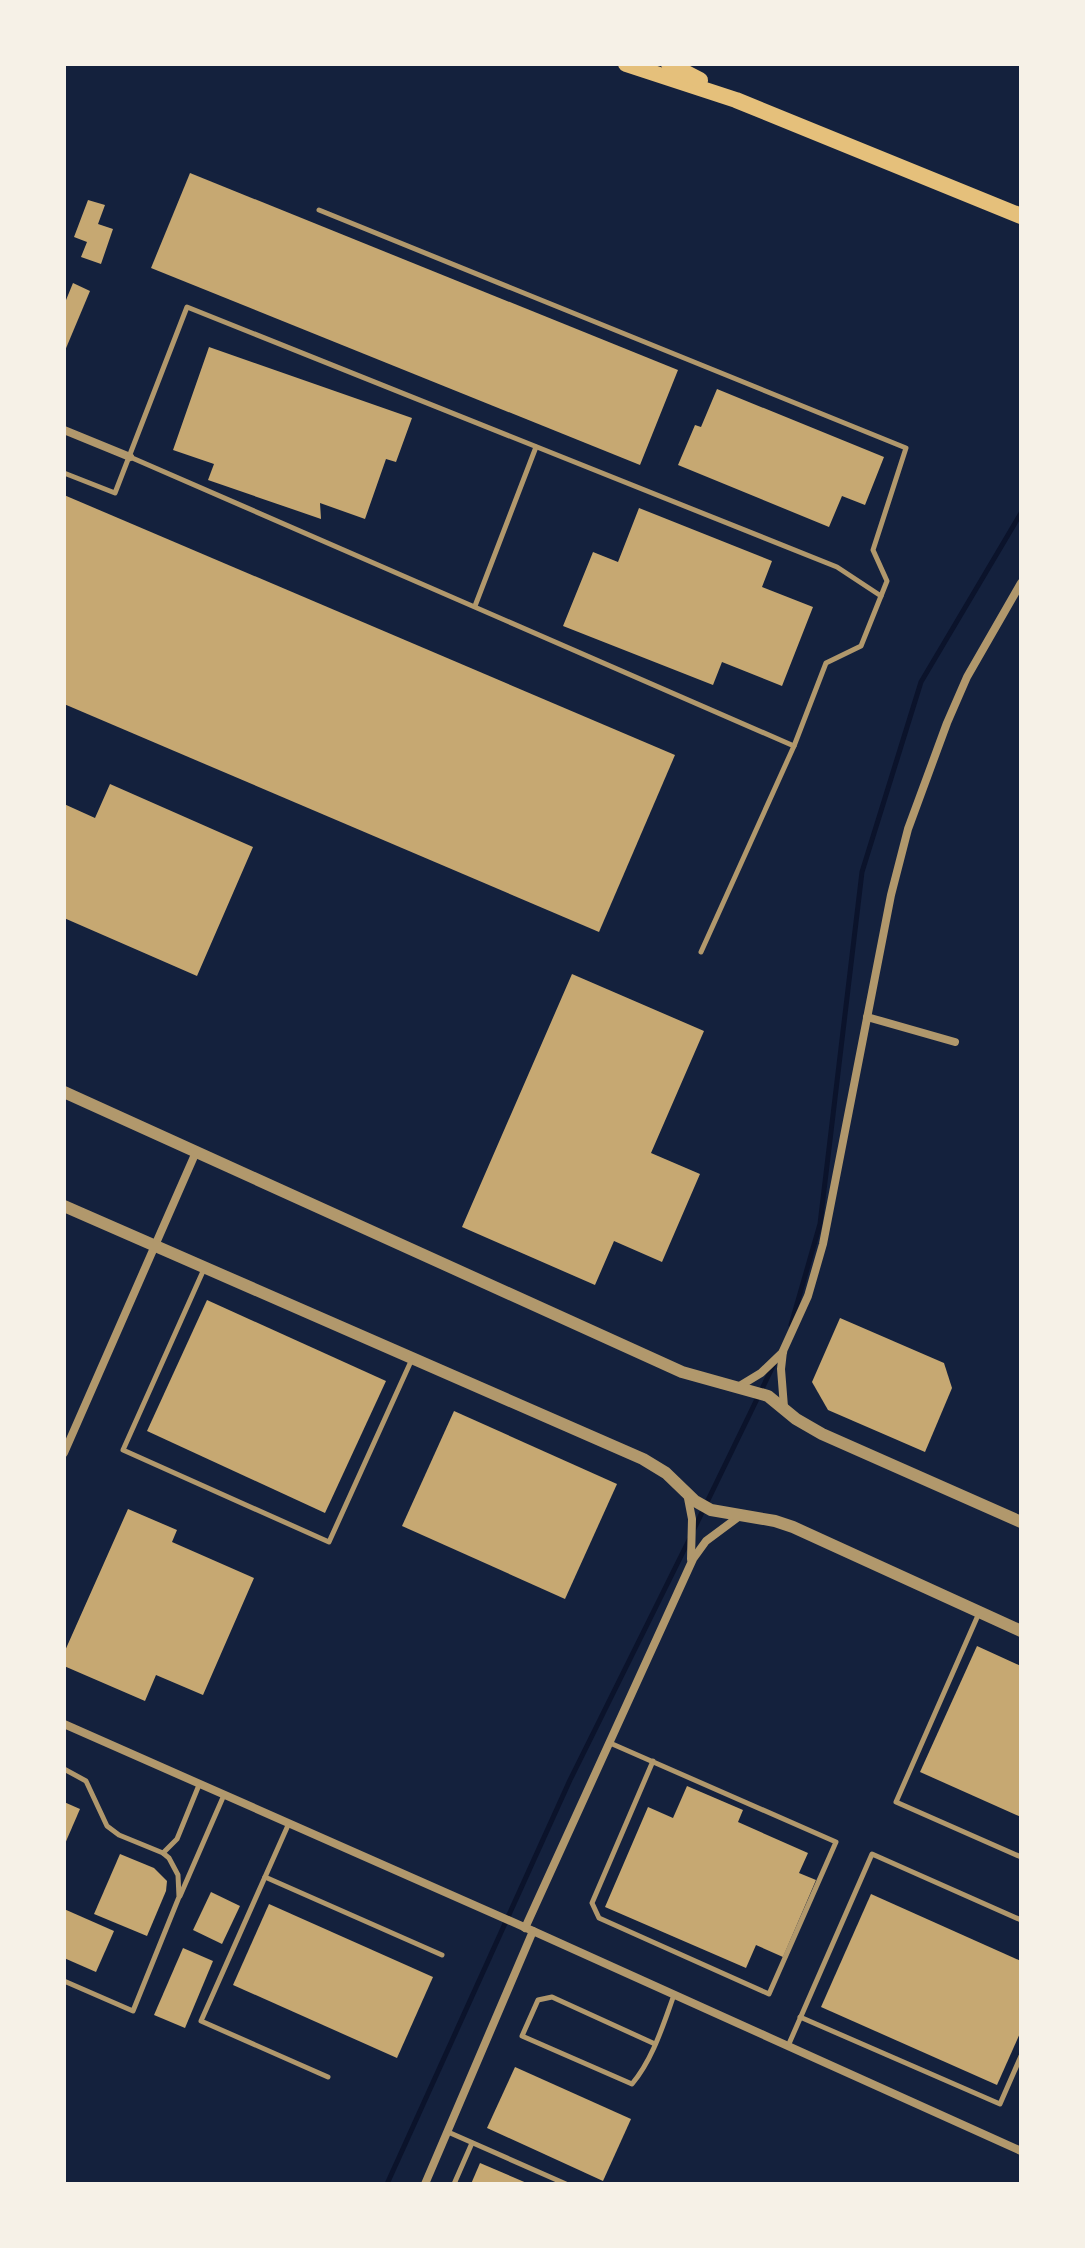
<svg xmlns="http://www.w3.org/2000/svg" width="1085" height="2248" font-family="Overpass,sans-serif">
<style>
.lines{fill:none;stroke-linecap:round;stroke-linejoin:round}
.stream{stroke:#0b132b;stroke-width:5}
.building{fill:#c6a872}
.service{stroke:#b1986c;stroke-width:5}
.minor{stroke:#b1986c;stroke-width:8}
.tertiary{stroke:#b1986c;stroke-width:12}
.trunk{stroke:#e5c07b;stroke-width:16}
</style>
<rect width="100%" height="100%" fill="#14213d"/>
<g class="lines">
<g class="stream">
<polyline points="791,1325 820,1224 862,872 921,682 1021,513"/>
<polyline points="693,1531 774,1364"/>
<polyline points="387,2184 570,1780 689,1540"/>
</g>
</g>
<g class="building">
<polygon points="190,173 678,370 640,465 151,268"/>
<polygon points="88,200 105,205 98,224 113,229 101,264 81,257 87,242 74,237"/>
<polygon points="73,283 90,291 64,353 64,305"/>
<polygon points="209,347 412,418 396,462 386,459 365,519 320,503 321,519 208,480 214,464 173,450"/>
<polygon points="717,389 884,457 865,505 842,496 829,527 678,465 695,425 701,427"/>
<polygon points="64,495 675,755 599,932 64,704"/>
<polygon points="639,508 772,561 762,587 813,607 782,686 722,662 713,685 563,626 593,552 618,562"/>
<polygon points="110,784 253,847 197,976 64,918 64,804 95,818"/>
<polygon points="572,974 704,1031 651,1153 700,1174 662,1262 614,1241 595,1285 462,1227"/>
<polygon points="207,1300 386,1381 325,1513 147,1431"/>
<polygon points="840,1318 944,1363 952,1388 925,1452 828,1410 812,1382"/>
<polygon points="454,1411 617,1484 565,1599 402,1526"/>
<polygon points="128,1509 177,1530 172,1542 254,1578 203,1695 156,1675 145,1701 64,1666 64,1653"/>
<polygon points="977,1646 1021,1666 1021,1817 920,1772"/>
<polygon points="687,1786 743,1810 738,1822 808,1853 799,1873 816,1880 783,1957 756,1945 746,1968 605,1907 648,1807 673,1818"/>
<polygon points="64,1802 80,1809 64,1846"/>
<polygon points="120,1854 154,1868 167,1881 166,1891 147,1936 94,1914"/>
<polygon points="211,1892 240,1906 222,1944 193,1930"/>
<polygon points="871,1894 1021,1961 1021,2031 997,2085 821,2007"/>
<polygon points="269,1904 433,1977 397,2058 233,1985"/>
<polygon points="64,1909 114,1931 96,1972 64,1958"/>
<polygon points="183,1948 213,1961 185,2028 154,2015"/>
<polygon points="515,2067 631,2119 603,2181 487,2128"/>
<polygon points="480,2163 529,2184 471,2184"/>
</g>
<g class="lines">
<g class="service">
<polyline points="130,457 794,746 826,663 861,646 887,581 873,550 906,448 319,210"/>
<polyline points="64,473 115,493 187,307 837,567 881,596"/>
<polyline points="475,606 536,447"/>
<polyline points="701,952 794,746"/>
<polyline points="204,1269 123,1450 329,1542 412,1359"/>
<polyline points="979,1613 896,1802 1021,1857"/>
<polyline points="610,1743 836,1842 769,1994 599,1918 592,1903 653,1761"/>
<polyline points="64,1769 86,1781 107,1826 119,1835 163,1853 169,1858 178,1875 179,1897 133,2011 64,1981"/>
<polyline points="289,1823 201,2021 328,2077"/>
<polyline points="163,1853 177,1839 199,1785"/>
<polyline points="265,1877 442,1955"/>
<polyline points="180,1896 224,1795"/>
<polyline points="800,2017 1000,2104 1021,2056"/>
<path d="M655 2044 552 1997 538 2000 522 2036 632 2084C653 2059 663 2025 674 1995"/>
<polyline points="788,2046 872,1854 1021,1920"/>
<polyline points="448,2132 566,2184"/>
<polyline points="454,2184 472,2143"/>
</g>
<g class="minor">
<polyline points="64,430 130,457"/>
<polyline points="867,1017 955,1042"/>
<polyline points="738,1387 761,1373 783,1352"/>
<polyline points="784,1407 781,1369 783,1351 808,1296 823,1244 891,895 908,829 947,723 967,677 1021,583"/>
<polyline points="64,1453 196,1152"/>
<polyline points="687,1493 692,1519 691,1559"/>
<polyline points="64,1724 533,1931 1021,2151"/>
<polyline points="525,1928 693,1559 706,1541 741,1515"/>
<polyline points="425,2184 533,1931"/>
</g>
<g class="tertiary">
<polyline points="64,1092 682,1372 768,1396 796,1419 822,1434 1021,1522"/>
<polyline points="64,1206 643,1459 666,1473 695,1501 711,1510 775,1521 793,1527 1021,1631"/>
</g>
<g class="trunk">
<polyline points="626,64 736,100 1021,216"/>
<polyline points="669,64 700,80"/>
</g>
</g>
<rect width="1085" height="2248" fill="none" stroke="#f6f1e7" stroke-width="132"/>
</svg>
